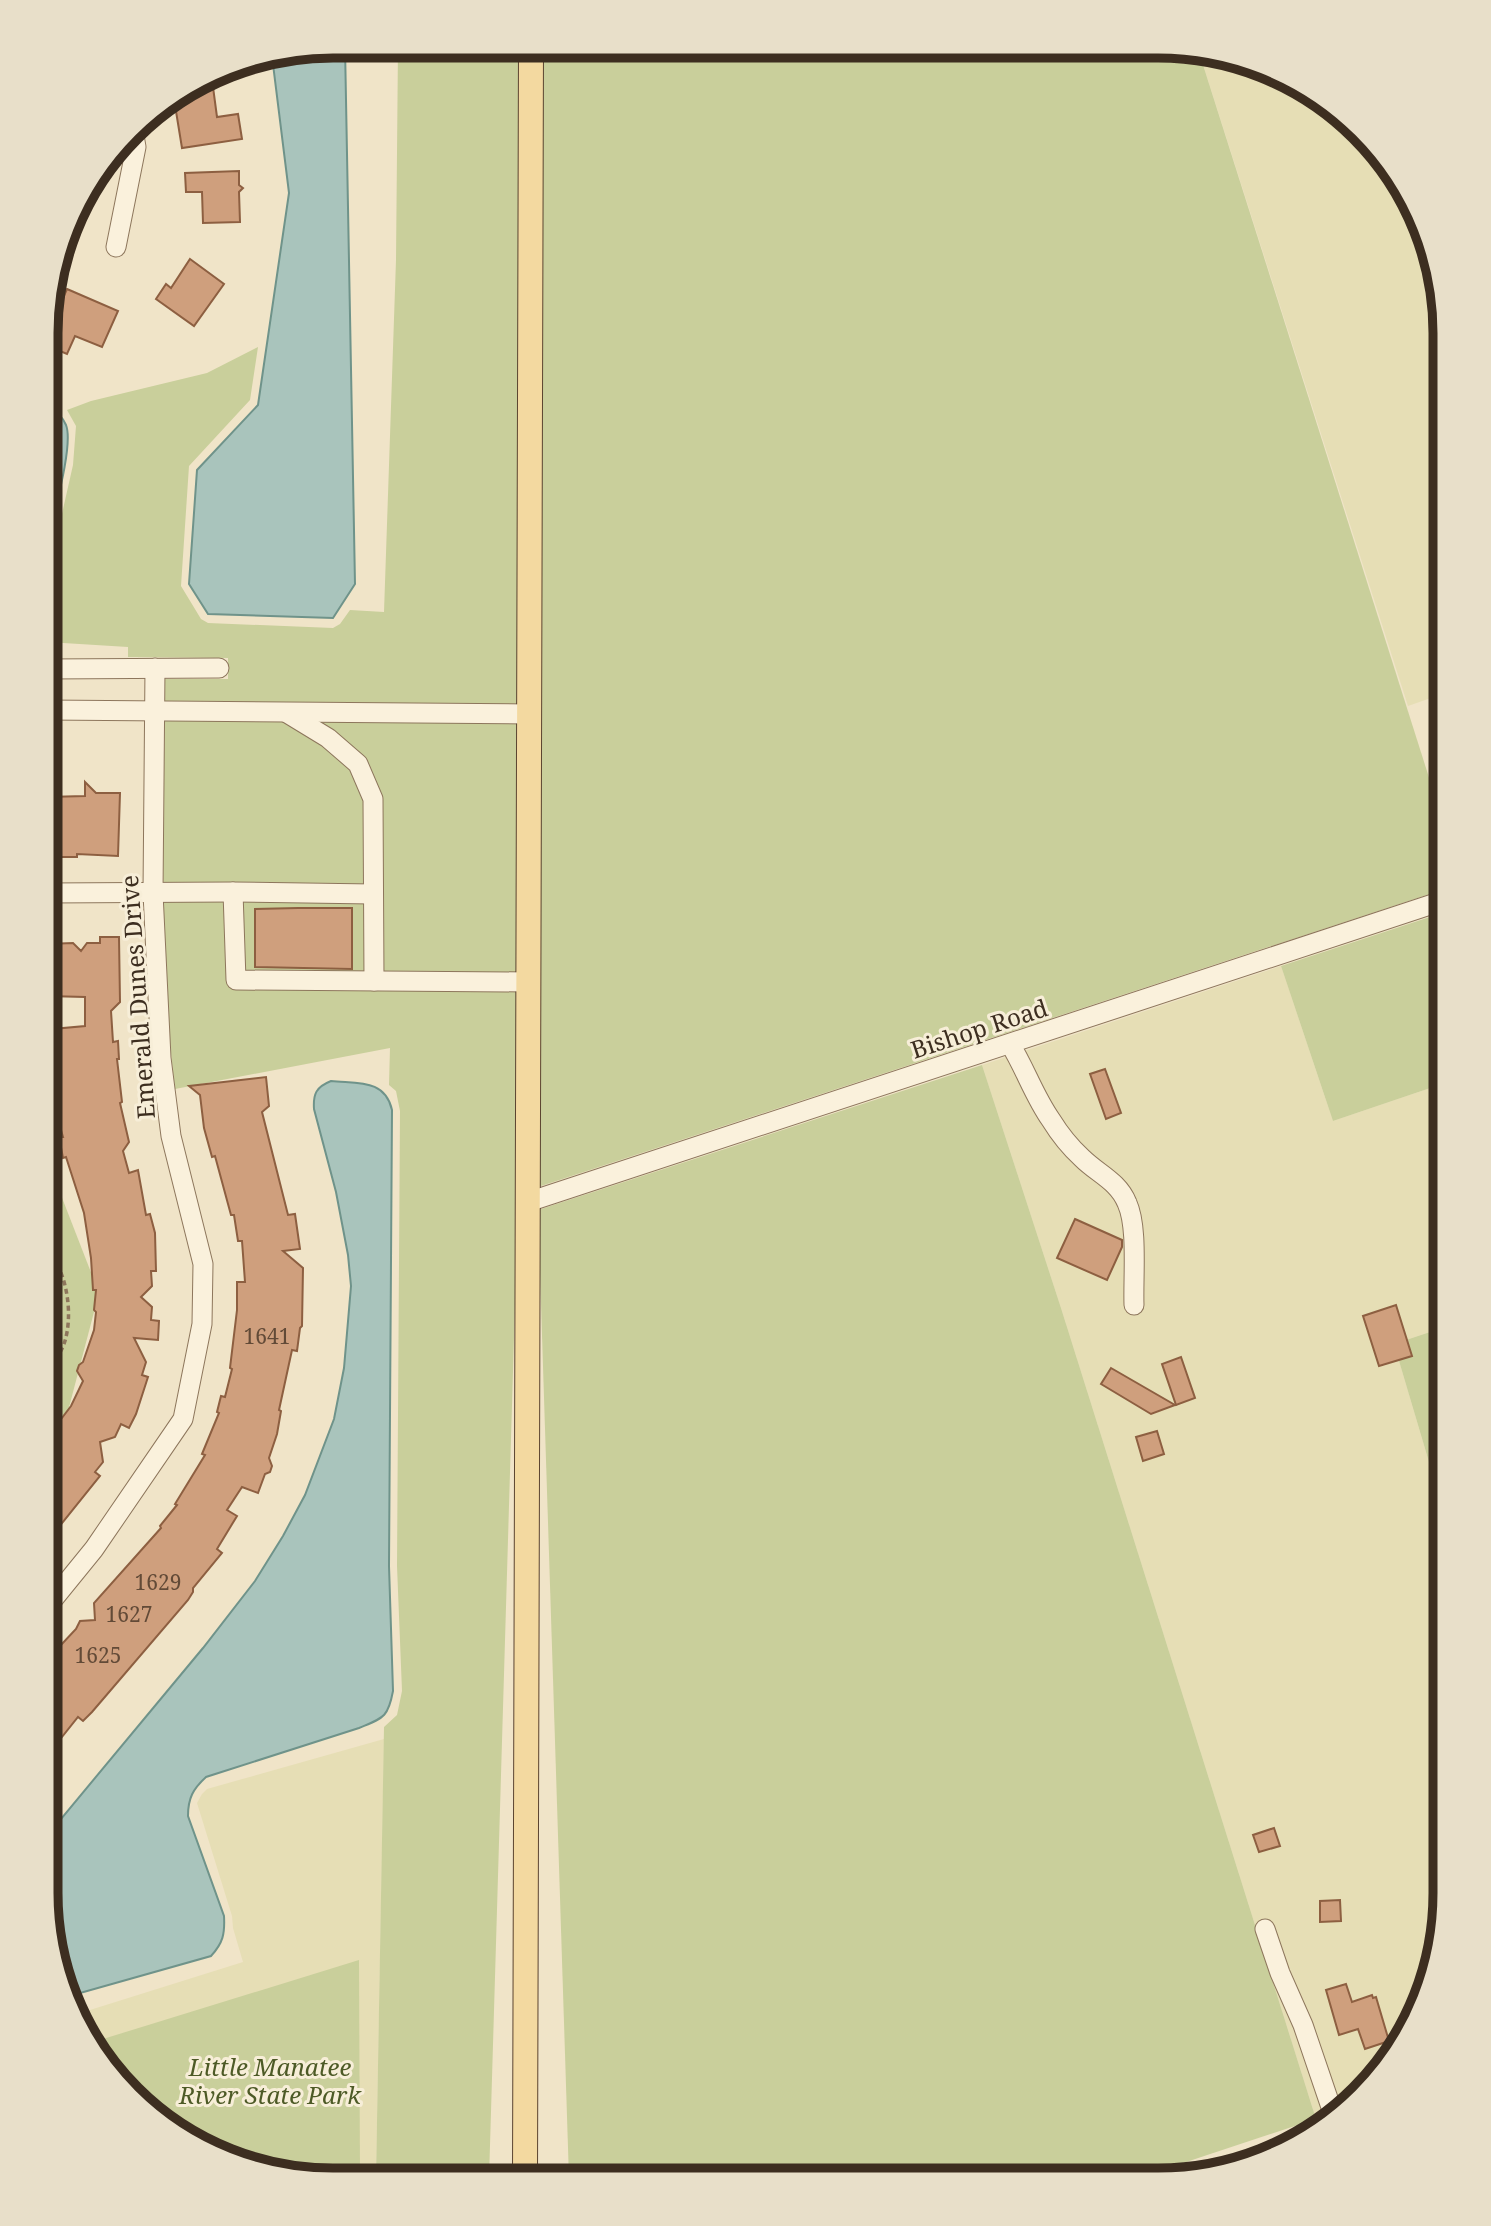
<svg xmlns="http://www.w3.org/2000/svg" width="1491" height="2226" font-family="'Noto Serif',serif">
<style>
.farmland{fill:#e6deb5}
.green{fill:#c9cf9b}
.water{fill:#a9c4bc;stroke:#6f938a;stroke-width:2}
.building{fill:#cf9f7d;stroke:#8d5f41;stroke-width:2}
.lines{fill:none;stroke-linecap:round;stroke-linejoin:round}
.minor-casing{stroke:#8d765c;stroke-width:21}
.major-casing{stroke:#5b4430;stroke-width:26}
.path{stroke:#8d765c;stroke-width:3.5;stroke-dasharray:5 3.5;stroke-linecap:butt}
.minor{stroke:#faf1dc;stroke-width:19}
.major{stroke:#f3d9a0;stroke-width:24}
.labels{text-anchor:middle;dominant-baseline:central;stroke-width:6;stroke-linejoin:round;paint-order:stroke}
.number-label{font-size:21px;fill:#624a37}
.street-label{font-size:24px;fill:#3d2e20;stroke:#f7eed8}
.park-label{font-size:24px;font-style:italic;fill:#4d5a26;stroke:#f7eed8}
.rim{fill:none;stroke:#3d2e20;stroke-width:9}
</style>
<rect width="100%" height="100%" fill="#f0e4c8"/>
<g class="farmland">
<polygon points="1198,49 1268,67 1333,105 1386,158 1423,223 1445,333 1445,693 1408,706"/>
<polygon points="1281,966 1333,1121 1445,1083 1445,1327 1394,1344 1445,1516 1445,1912 1430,1986 1386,2068 1344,2110 1316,2119 1061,1308 982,1065"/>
<polygon points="384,1739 376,2178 296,2178 223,2159 158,2121 105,2068 74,2015 243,1962 233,1928 232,1916 197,1803 202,1794 207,1789"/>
</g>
<g class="green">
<path d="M398 46H522L518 1193 515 1195 518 1203 489 2179 376 2178 384 1727 397 1715 402 1691 397 1566 400 1111 396 1091 389 1085 390 1048 175 1089C158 953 164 815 165 679H228V658L128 657V647L47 642 48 605 52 558 73 465 76 426 67 410 91 401 207 373 258 347 250 400 189 466 181 586 201 619 208 623 333 628 340 624 350 610 384 612 396 260Z"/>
<polygon points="541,46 1198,49 1445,828 1445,889 538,1187"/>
<polygon points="1445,912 1445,1083 1333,1121 1281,966"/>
<polygon points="982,1065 1061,1308 1316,2119 1132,2180 569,2179 538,1210"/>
<polygon points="47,1159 99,1293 67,1415 46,1440"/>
<polygon points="1445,1327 1445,1516 1394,1344"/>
<polygon points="359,1960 360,2178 296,2178 223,2159 158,2121 105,2068 90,2043"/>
</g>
<g class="water">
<polygon points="333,46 345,46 355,584 333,618 208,614 189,584 197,470 258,405 289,193 272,56"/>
<path d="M48 405C56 411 62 416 66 425 74 445 53 516 48 539Z"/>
<path d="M331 1081C358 1084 385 1079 392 1110L389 1566 393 1691C388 1718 383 1718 359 1728L206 1777C193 1789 188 1798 188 1816L224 1916C225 1934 223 1943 211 1956L66 1997 46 1893V1837L203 1648 255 1581 283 1536 305 1495 334 1419 344 1368 351 1286 348 1255 336 1192 314 1109C313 1094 316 1087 331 1081Z"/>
</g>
<g class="building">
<polygon points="213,87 217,117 238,114 242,139 182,148 174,99 188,91"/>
<polygon points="239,171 239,185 243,188 239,192 240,222 203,223 202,192 186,192 185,173"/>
<polygon points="190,259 224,284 194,326 156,299 166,284 171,288"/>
<polygon points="67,289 118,311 102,347 75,336 67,354 48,346 48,332"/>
<polygon points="85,782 96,793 120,793 118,856 77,854 77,857 59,857 59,853 47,853 47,797 85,796"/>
<polygon points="298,908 352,908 352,969 255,967 255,909"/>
<polygon points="100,937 119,937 120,1002 111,1011 113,1042 118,1041 119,1059 117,1059 122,1102 120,1103 129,1142 123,1151 129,1173 138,1170 146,1215 150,1214 155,1233 156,1271 151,1271 152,1286 141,1297 152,1307 151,1320 159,1321 158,1340 134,1338 146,1362 142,1375 148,1377 136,1414 129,1428 121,1424 115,1437 100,1442 103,1462 95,1472 100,1476 46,1543 46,1439 71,1406 83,1381 77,1371 79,1365 83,1362 94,1330 96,1312 94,1310 96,1290 93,1290 91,1258 84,1213 66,1157 63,1158 59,1137 63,1137 52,1099 55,1095 53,1075 56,1074 53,1029 85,1026 85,997 47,996 47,944 73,943 81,951 87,943 100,943"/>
<polygon points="1105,1069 1121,1113 1106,1119 1090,1074"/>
<polygon points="266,1077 269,1106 262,1112 288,1215 295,1214 300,1249 283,1251 303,1268 302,1326 300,1328 297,1351 292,1350 279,1410 281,1411 277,1434 269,1458 272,1466 270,1472 265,1474 258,1493 242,1487 227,1510 237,1516 217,1549 222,1553 193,1588 193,1592 188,1600 92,1712 83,1721 78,1717 46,1757 46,1661 76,1629 80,1621 95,1620 94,1603 161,1528 160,1526 177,1505 175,1504 205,1455 202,1454 219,1413 217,1412 221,1396 225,1397 232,1369 230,1368 237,1310 237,1282 245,1282 242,1241 238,1241 234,1215 231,1215 215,1156 212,1157 204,1128 200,1095 189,1086"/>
<polygon points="1075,1219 1122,1240 1122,1247 1107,1280 1057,1258"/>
<polygon points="1396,1305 1412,1356 1379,1366 1363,1316"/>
<polygon points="1181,1357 1195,1398 1176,1405 1162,1364"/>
<polygon points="1111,1368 1175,1405 1151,1414 1101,1384"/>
<polygon points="1157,1431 1164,1454 1143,1461 1136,1437"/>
<polygon points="1274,1828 1280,1846 1259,1852 1253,1835"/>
<polygon points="1340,1900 1341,1921 1320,1922 1320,1901"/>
<polygon points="1346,1984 1352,2002 1372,1995 1373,1998 1376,1997 1389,2041 1365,2049 1358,2029 1339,2035 1326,1990"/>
</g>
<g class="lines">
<defs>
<g id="minor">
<polyline points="116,247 136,147 133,130"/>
<polyline points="47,669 219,668"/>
<polyline points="47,710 529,714"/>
<polyline points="287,713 328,738 358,764 373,799 374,981"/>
<polyline points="233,892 236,980 528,982"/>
<polyline points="47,893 233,892 373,894"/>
<path d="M1010 1044C1025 1068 1034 1096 1051 1120 1059 1133 1070 1147 1082 1158 1098 1174 1118 1181 1127 1203 1138 1227 1133 1276 1134 1305"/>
<polyline points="528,1202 1445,900"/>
<polyline points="46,1608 94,1549 183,1419 202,1324 203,1264 171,1136 161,1058 153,893 155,668"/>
<polyline points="1265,1929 1280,1973 1303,2025 1335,2119"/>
</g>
<polyline id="major" points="525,2179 531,46"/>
</defs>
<use href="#minor" class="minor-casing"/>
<use href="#major" class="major-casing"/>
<path class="path" d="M46 1373C52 1363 60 1355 64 1344 74 1315 67 1271 47 1249"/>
<use href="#minor" class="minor"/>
<use href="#major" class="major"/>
</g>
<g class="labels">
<g class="number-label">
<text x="267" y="1336">1641</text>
<text x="158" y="1582">1629</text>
<text x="129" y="1614">1627</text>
<text x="98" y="1655">1625</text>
</g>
<g class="street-label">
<text transform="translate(137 997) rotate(-94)">Emerald Dunes Drive</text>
<text transform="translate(979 1028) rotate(-18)">Bishop Road</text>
</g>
<g class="park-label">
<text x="270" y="2066">Little Manatee<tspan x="270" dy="28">River State Park</tspan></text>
</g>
</g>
<path d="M0 0H1491V2226H0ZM333 58H1158A275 275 0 0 1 1433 333V1893A275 275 0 0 1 1158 2168H333A275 275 0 0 1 58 1893V333A275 275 0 0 1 333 58Z" fill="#e8dfc9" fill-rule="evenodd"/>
<path class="rim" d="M333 58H1158A275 275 0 0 1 1433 333V1893A275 275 0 0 1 1158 2168H333A275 275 0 0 1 58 1893V333A275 275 0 0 1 333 58Z"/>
</svg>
